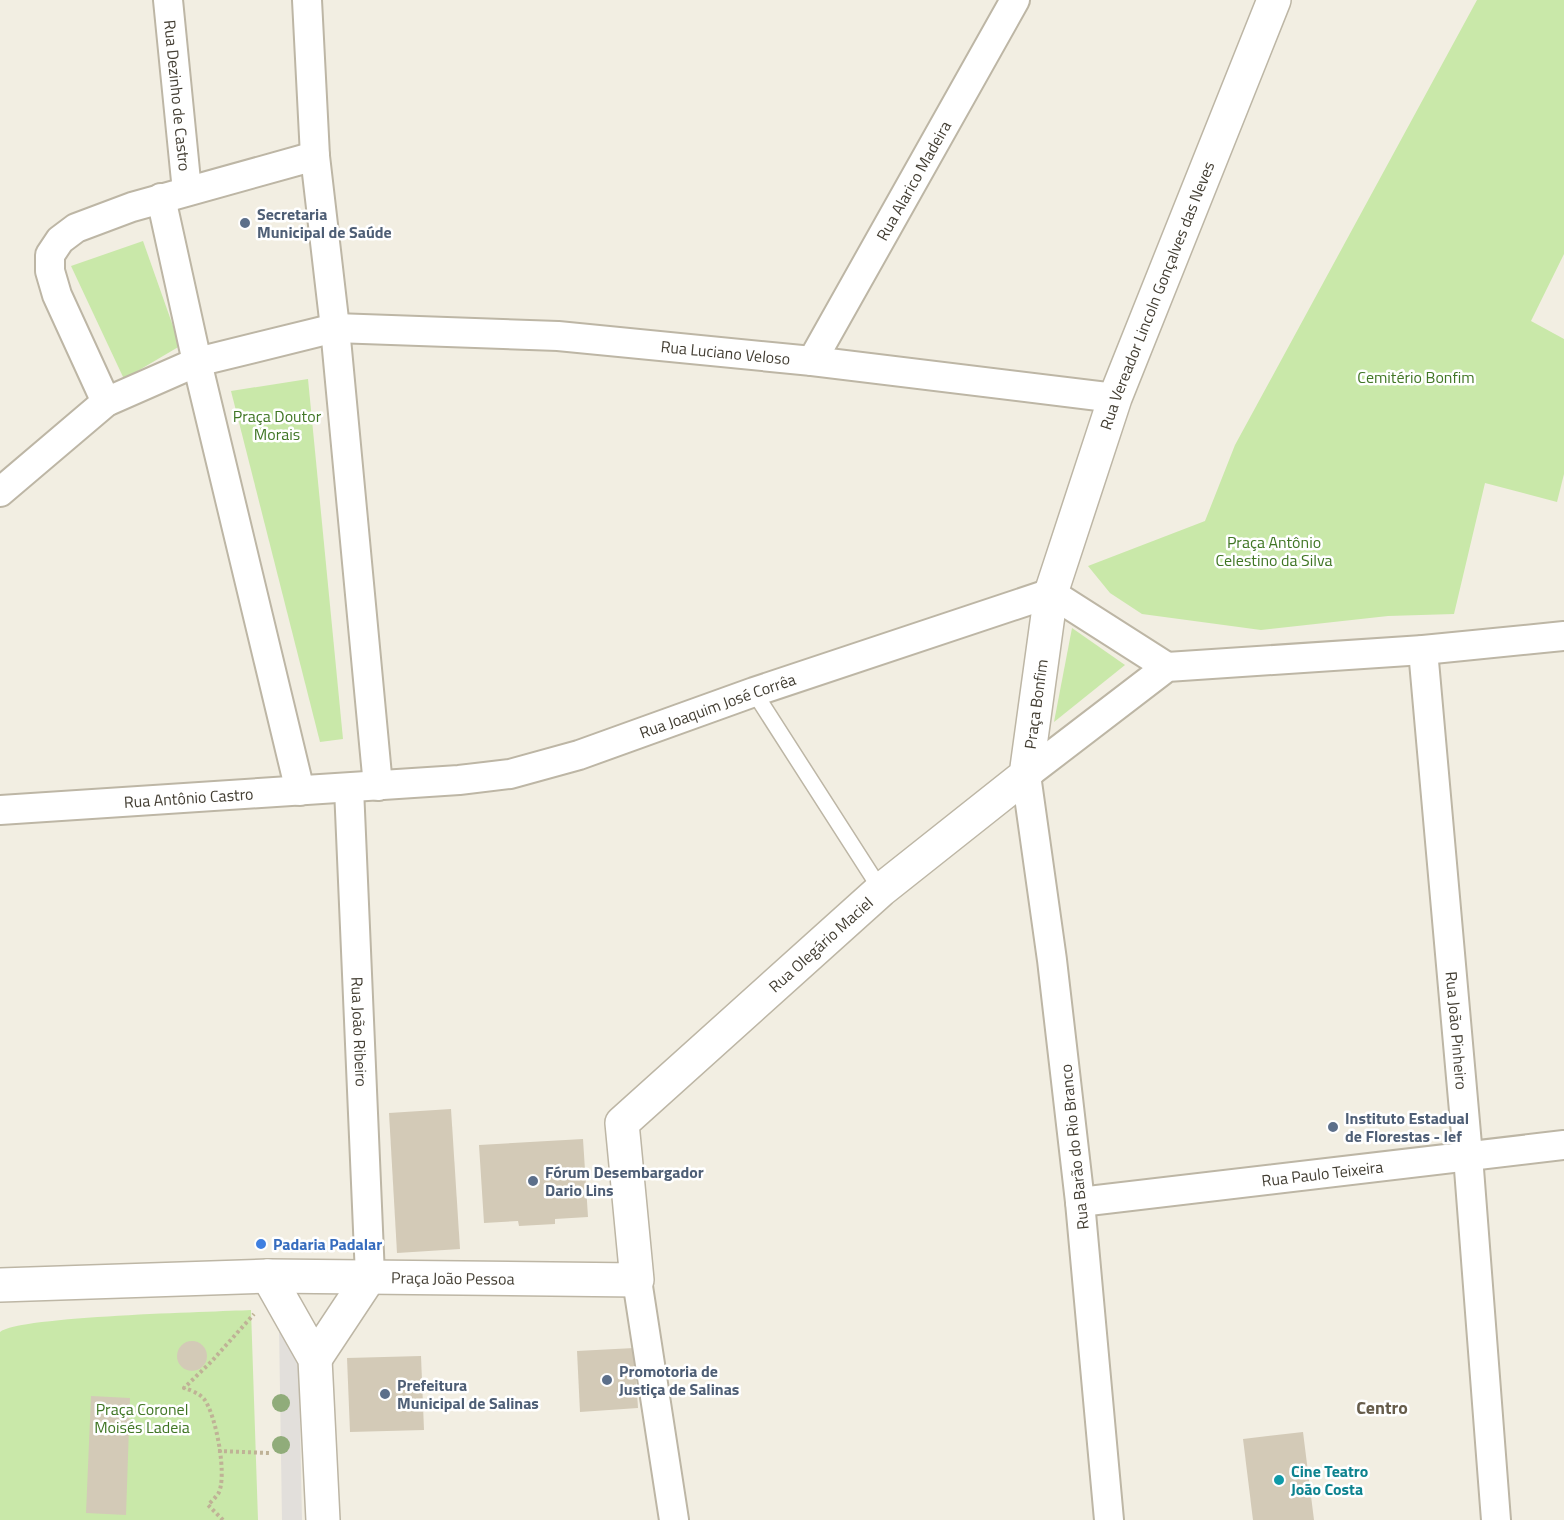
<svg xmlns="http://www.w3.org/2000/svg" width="1564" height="1520" font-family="'Titillium Web',sans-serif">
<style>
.green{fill:#c9e8a9}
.parking{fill:#e2dfdb}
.building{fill:#d3cab7}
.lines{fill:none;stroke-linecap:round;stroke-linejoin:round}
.service-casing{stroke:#bdb6a5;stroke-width:18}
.minor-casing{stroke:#bdb6a5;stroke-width:32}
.tertiary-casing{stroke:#bdb6a5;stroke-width:36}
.path{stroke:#bfb296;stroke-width:4;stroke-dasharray:3 3;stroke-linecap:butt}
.service{stroke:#fff;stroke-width:15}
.minor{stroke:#fff;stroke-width:28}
.tertiary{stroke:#fff;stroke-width:33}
.tree{fill:#90ac7a}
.service-dot{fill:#5c6f8a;stroke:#fff;stroke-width:2}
.shop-dot{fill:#3f7fe0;stroke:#fff;stroke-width:2}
.culture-dot{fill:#0f9aa8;stroke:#fff;stroke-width:2}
.labels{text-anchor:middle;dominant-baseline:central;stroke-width:5;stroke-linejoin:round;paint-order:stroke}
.street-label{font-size:16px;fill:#433e33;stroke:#fff}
.service-label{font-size:16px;font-weight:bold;fill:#4e5e75;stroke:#fff;text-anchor:start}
.park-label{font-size:16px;fill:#407625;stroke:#fff}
.shop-label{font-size:16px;font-weight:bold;fill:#366cbe;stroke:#fff;text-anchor:start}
.culture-label{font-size:16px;font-weight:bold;fill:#0d838f;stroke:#fff;text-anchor:start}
.neighbourhood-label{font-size:18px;font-weight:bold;fill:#665c4a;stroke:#fff}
</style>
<rect width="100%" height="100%" fill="#f2eee2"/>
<g class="green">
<polygon points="1477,0 1564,0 1564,254 1531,321 1564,339 1564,474 1557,502 1485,483 1454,614 1388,616 1261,630 1142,614 1110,593 1088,566 1205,521 1235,445"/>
<polygon points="143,241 180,346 124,379 71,266"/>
<polygon points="308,379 343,739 320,742 231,391"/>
<polygon points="1072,628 1125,665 1054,722"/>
<path d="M251 1310 258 1520H0V1332C19 1316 213 1312 251 1310Z"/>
</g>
<polygon class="parking" points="298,1326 302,1520 282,1520 279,1327"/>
<g class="building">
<polygon points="451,1109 460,1249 397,1253 389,1113"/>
<polygon points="583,1139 588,1217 555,1219 555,1224 519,1226 518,1221 484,1223 479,1145"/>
<circle cx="192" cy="1356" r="15"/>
<polygon points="634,1348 638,1408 580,1412 577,1351"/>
<polygon points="421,1356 424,1430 350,1432 347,1358"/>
<polygon points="91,1396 130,1398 126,1515 86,1513"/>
<polygon points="1303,1432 1314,1520 1253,1520 1243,1439"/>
</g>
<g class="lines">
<defs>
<polyline id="service" points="754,692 881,890"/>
<g id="minor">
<path id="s1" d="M168 0 187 191"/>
<polyline points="307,0 315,156 335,328 378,786"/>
<polyline points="161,198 197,362 300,791"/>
<path id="s2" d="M812 361 1015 0"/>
<polyline points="106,402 57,295 50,271 50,255 60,240 76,228 132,207 315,156"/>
<path id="s3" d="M0 492 106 402 197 362 335 328 558 336 812 361 1115 398"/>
<path id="s4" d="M1423 650 1468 1156 1496 1520"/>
<path id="s5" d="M349 788 370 1276"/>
<path id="s6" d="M0 810 459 780 510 774 579 755 754 692 1051 593 1167 667"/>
<path id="s7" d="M1080 1202 1564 1145"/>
<polyline points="637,1280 674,1520"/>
<polyline points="1109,1520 1080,1202 1052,960 1026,775 1167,667 1423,650 1564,636"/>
</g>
<g id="tertiary">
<polyline points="268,1276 315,1359 323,1520"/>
<path id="s8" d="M0 1285 268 1276 637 1280 622 1123 881 890 1026 775 1051 593 1115 398 1274 0"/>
<polyline points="315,1359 370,1276"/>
</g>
</defs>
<use href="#service" class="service-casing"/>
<use href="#minor" class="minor-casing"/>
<use href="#tertiary" class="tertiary-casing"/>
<g class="path">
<polyline points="218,1451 269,1453"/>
<path d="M223 1520 208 1505C211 1502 215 1498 218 1494 228 1478 216 1414 204 1399 199 1393 190 1390 184 1388L211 1362 254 1314"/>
</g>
<use href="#service" class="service"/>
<use href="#minor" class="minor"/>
<use href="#tertiary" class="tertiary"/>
</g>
<g class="tree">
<circle cx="281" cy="1403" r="9"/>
<circle cx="281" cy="1445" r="9"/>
</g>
<g class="service-dot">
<circle cx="245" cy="223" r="6"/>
<circle cx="1333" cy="1127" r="6"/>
<circle cx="533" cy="1181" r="6"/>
<circle cx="607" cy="1380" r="6"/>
<circle cx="385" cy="1394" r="6"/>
</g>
<circle class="shop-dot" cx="261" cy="1244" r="6"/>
<circle class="culture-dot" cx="1279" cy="1480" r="6"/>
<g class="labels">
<g class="street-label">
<text stroke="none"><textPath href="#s1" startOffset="96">Rua Dezinho de Castro</textPath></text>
<text stroke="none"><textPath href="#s2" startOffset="207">Rua Alarico Madeira</textPath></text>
<text stroke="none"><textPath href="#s8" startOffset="1828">Rua Vereador Lincoln Gonçalves das Neves</textPath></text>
<text stroke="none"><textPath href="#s3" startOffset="772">Rua Luciano Veloso</textPath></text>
<text stroke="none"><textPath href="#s8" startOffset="1400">Praça Bonfim</textPath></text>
<text stroke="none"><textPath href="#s6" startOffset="730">Rua Joaquim José Corrêa</textPath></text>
<text stroke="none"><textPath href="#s6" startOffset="189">Rua Antônio Castro</textPath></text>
<text stroke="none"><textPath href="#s8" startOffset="1062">Rua Olegário Maciel</textPath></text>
<text stroke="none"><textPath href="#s4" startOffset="382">Rua João Pinheiro</textPath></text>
<text stroke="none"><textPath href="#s5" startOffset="244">Rua João Ribeiro</textPath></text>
<text transform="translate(1074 1147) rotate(-96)">Rua Barão do Rio Branco</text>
<text stroke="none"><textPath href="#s7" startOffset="244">Rua Paulo Teixeira</textPath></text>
<text stroke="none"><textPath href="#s8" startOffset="453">Praça João Pessoa</textPath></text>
</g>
<g class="service-label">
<text x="257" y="214">Secretaria<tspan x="257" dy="18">Municipal de Saúde</tspan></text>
<text x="1345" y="1118">Instituto Estadual<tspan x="1345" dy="18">de Florestas - Ief</tspan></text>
<text x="545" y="1172">Fórum Desembargador<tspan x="545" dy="18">Dario Lins</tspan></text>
<text x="619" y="1371">Promotoria de<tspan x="619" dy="18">Justiça de Salinas</tspan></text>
<text x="397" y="1385">Prefeitura<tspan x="397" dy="18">Municipal de Salinas</tspan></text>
</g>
<g class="park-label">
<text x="1416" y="377">Cemitério Bonfim</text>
<text x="277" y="416">Praça Doutor<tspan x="277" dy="18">Morais</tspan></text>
<text x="1274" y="542">Praça Antônio<tspan x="1274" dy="18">Celestino da Silva</tspan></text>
<text x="142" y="1409">Praça Coronel<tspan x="142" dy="18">Moisés Ladeia</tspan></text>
</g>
<g class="shop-label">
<text x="273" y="1244">Padaria Padalar</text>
</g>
<g class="culture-label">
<text x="1291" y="1471">Cine Teatro<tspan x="1291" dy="18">João Costa</tspan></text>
</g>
<g class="neighbourhood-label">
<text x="1382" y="1407">Centro</text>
</g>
</g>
</svg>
